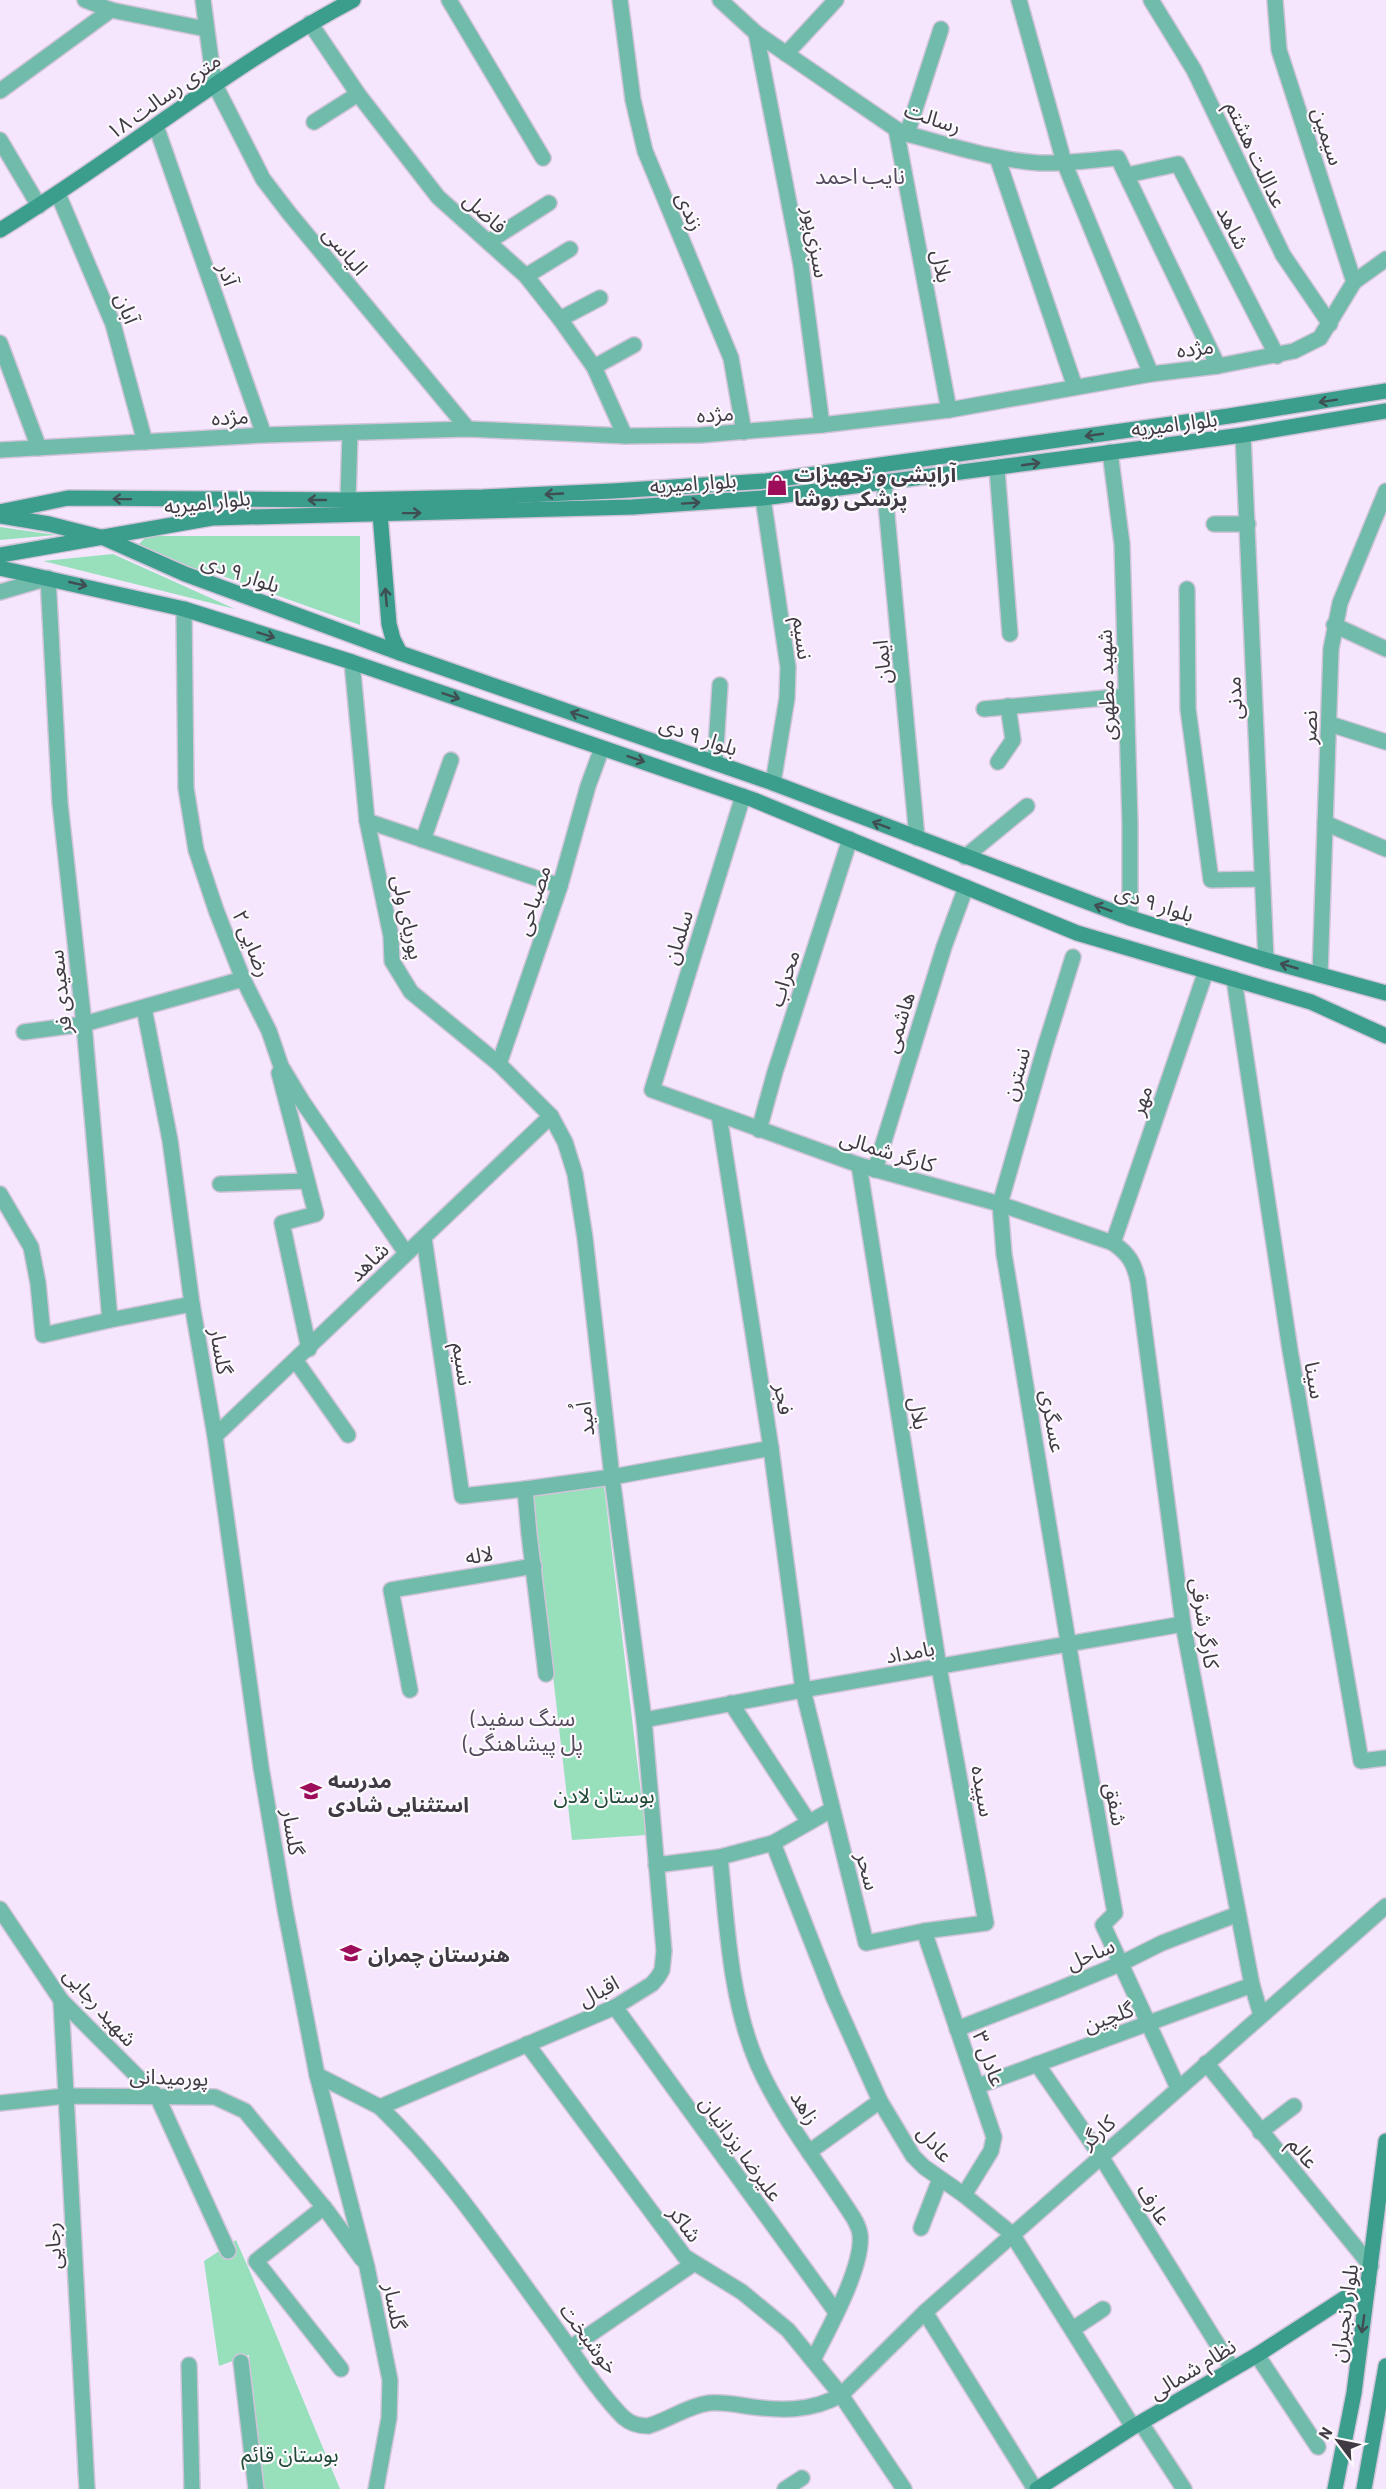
<svg xmlns="http://www.w3.org/2000/svg" width="1386" height="2489" font-family="Barlow,'Noto Sans Arabic',sans-serif">
<style>
.green{fill:#98e0bb}
.lines{fill:none;stroke-linecap:round;stroke-linejoin:round}
.street-casing{stroke:#d1c4d9;stroke-width:18}
.secondary-casing{stroke:#d1c4d9;stroke-width:18}
.street{stroke:#71bbab;stroke-width:15}
.secondary{stroke:#3b9d8c;stroke-width:15}
.oneway{stroke:#3f4e52}
.labels{text-anchor:middle;dominant-baseline:central;stroke-width:4.5;stroke-linejoin:round;paint-order:stroke}
.street-label{font-size:21px;fill:#403a44;stroke:#fcf9fd}
.poi-label{font-size:21px;font-weight:bold;fill:#403a44;stroke:#fcf9fd;text-anchor:start}
.park-label{font-size:21px;fill:#204936;stroke:#fcf9fd}
.neighbourhood-label{font-size:22px;fill:#564a5e;stroke:#fcf9fd}
</style>
<rect width="100%" height="100%" fill="#f5e6fe"/>
<g class="green">
<polygon points="0,527 56,535 0,540"/>
<polygon points="147,536 360,536 360,625 217,574 144,556 139,544"/>
<polygon points="113,554 235,609 43,561"/>
<polygon points="604,1486 646,1835 572,1840 532,1494"/>
<polygon points="236,2240 251,2274 340,2489 261,2489 249,2355 219,2366 204,2261"/>
</g>
<g class="lines">
<defs>
<g id="street">
<polyline points="85,0 111,10 206,29"/>
<polyline points="203,0 214,83 263,179 289,213 468,429"/>
<polyline points="449,0 543,158"/>
<polyline points="620,0 633,100 645,151 731,358 744,432"/>
<path d="M720 0 756 33 896 129 907 134C950 145 994 160 1039 163 1065 164 1092 160 1118 158L1218 366"/>
<polyline points="1019,0 1064,162 1151,374"/>
<polyline points="1151,0 1194,70 1283,255 1330,324"/>
<polyline points="1275,0 1279,50 1354,282"/>
<polyline points="310,23 358,94 438,197 526,276 560,319 594,367 625,436"/>
<polyline points="756,33 801,265 822,425"/>
<polyline points="786,54 836,0"/>
<polyline points="0,91 111,10"/>
<polyline points="314,122 358,94"/>
<polyline points="156,126 264,435"/>
<polyline points="896,129 949,410"/>
<polyline points="907,134 941,29"/>
<polyline points="0,140 39,206"/>
<polyline points="997,157 1075,387"/>
<polyline points="1127,175 1178,164 1277,356"/>
<polyline points="58,194 113,324 145,442"/>
<polyline points="488,242 549,203"/>
<polyline points="526,276 570,249"/>
<polyline points="560,319 600,298"/>
<polyline points="0,343 39,448"/>
<polyline points="594,367 634,345"/>
<polyline points="1243,435 1266,960"/>
<polyline points="0,450 264,435 468,429 625,436 701,435 822,425 949,410 1151,374 1218,366 1294,351 1320,338 1354,282 1386,259"/>
<polyline points="1110,452 1122,544 1130,824 1130,918"/>
<polyline points="997,469 1010,634"/>
<polyline points="884,483 917,838"/>
<polyline points="763,498 788,667 787,698 773,783"/>
<polyline points="348,500 350,433"/>
<polyline points="1214,524 1248,524"/>
<polyline points="1187,589 1188,709 1211,880 1262,879"/>
<polyline points="0,592 48,578 60,803 84,1024 110,1320 192,1304"/>
<polyline points="184,609 186,788 196,850 216,910 243,979 269,1031 281,1066 302,1101 406,1253"/>
<polyline points="1334,625 1386,649"/>
<polyline points="984,709 1126,696"/>
<polyline points="1330,724 1386,742"/>
<polyline points="998,762 1013,740 1008,706"/>
<polyline points="715,763 720,685"/>
<path d="M743 796 652 1090 859 1165 1000 1204 1113 1243C1129 1254 1134 1263 1138 1281L1183 1624 1252 1985 1261 2015"/>
<polyline points="367,821 560,886"/>
<polyline points="1325,823 1386,849"/>
<polyline points="423,840 451,760"/>
<polyline points="965,857 1027,806"/>
<path d="M1073 957 1045 1047 1000 1204 1004 1254C1041 1474 1075 1694 1115 1913L1103 1925 1178 2088"/>
<polyline points="1320,975 1331,649 1340,603 1386,491"/>
<polyline points="1234,979 1290,1350 1361,1761 1386,1758"/>
<polyline points="144,1008 170,1140 192,1304 215,1436 261,1767 285,1909 317,2075 367,2267 390,2380 389,2418 376,2489"/>
<polyline points="24,1032 84,1024 243,979"/>
<polyline points="499,1064 560,886 588,786 602,748"/>
<polyline points="279,1073 316,1214 282,1223 309,1349"/>
<polyline points="719,1115 771,1448 803,1690 866,1943 924,1931 986,1923 939,1667 859,1165"/>
<polyline points="759,1130 775,1072 850,839"/>
<polyline points="875,1170 944,947 966,887"/>
<polyline points="220,1184 306,1181"/>
<polyline points="0,1194 31,1247 38,1283 43,1335 110,1320"/>
<polyline points="424,1238 462,1496 525,1489 529,1534 546,1674"/>
<polyline points="1113,1243 1206,971"/>
<polyline points="296,1361 348,1435"/>
<polyline points="215,1436 551,1116"/>
<polyline points="525,1489 612,1477 771,1448"/>
<polyline points="410,1690 391,1590 534,1566"/>
<polyline points="731,1703 808,1821"/>
<polyline points="644,1720 803,1690 1183,1624"/>
<polyline points="773,1843 833,1996 880,2101 913,2156 924,2167 964,2195 1012,2234 1133,2427"/>
<path d="M720 1857C727 1925 730 2001 758 2065 782 2119 821 2167 853 2217 856 2222 859 2228 860 2234 864 2266 828 2330 813 2360"/>
<polyline points="656,1865 720,1857 773,1843 831,1810"/>
<polyline points="0,1909 61,2000 157,2096 228,2251"/>
<polyline points="924,1931 994,2137 991,2151 964,2195"/>
<polyline points="61,2000 87,2489"/>
<polyline points="615,2007 836,2312"/>
<polyline points="957,2029 1057,1990 1122,1963 1162,1943 1238,1914"/>
<polyline points="527,2044 685,2257 742,2292 788,2330 841,2395 904,2489"/>
<polyline points="1206,2063 1371,2266"/>
<polyline points="1037,2064 1100,2155 1232,2368"/>
<polyline points="317,2075 380,2107 615,2007 652,1984 658,1977 662,1970 664,1951 644,1720 612,1477 585,1238 575,1174 565,1142 551,1116 499,1064 411,992 392,961 391,936 367,821 352,662"/>
<polyline points="978,2086 1252,1985"/>
<polyline points="0,2103 65,2096 215,2097 245,2111 327,2211 362,2259"/>
<path d="M380 2107C446 2171 497 2248 551 2322 573 2352 598 2392 623 2417 631 2424 638 2426 648 2426 669 2420 687 2406 709 2403 722 2402 734 2404 746 2406 780 2411 811 2412 841 2395L925 2312 1386 1906"/>
<polyline points="1260,2132 1294,2106"/>
<polyline points="809,2152 880,2101"/>
<polyline points="324,2207 256,2261 341,2369"/>
<polyline points="921,2228 940,2179"/>
<polyline points="925,2312 1035,2489"/>
<polyline points="1073,2329 1103,2309"/>
<polyline points="570,2348 693,2264"/>
<polyline points="1257,2355 1318,2447"/>
<polyline points="241,2362 256,2489"/>
<polyline points="189,2365 192,2489"/>
<polyline points="1141,2423 1184,2489"/>
<polyline points="785,2489 802,2478"/>
</g>
<g id="secondary">
<path d="M0 230C120 157 228 66 353 0"/>
<polyline points="0,512 68,498 348,500 483,497 613,491 766,481 1229,416 1386,391"/>
<polyline points="380,514 389,624 393,639 400,653"/>
<polyline points="0,516 49,524 104,538 185,574 400,653 773,783 1130,918 1266,960 1386,993"/>
<polyline points="0,555 212,518 633,507 763,498 1243,435 1386,411"/>
<polyline points="0,568 184,609 352,662 754,800 1077,933 1311,1002 1386,1036"/>
<polyline points="1037,2489 1133,2427 1257,2355 1368,2283"/>
<polyline points="1335,2489 1354,2393 1386,2141"/>
<polyline points="1364,2489 1386,2366"/>
</g>
</defs>
<use href="#street" class="street-casing"/>
<use href="#secondary" class="secondary-casing"/>
<use href="#street" class="street"/>
<use href="#secondary" class="secondary"/>
</g>
<defs><path id="oneway-shaft" d="M-6 0H5M1.5-3L5.5 0L1.5 3" fill="none" stroke-width="1.6" stroke-linecap="round" stroke-linejoin="round" transform="scale(1.5)"/></defs>
<g class="oneway">
<use href="#oneway-shaft" transform="translate(1328 401) rotate(171)"/>
<use href="#oneway-shaft" transform="translate(1094 435) rotate(172)"/>
<use href="#oneway-shaft" transform="translate(1031 464) rotate(-8)"/>
<use href="#oneway-shaft" transform="translate(554 494) rotate(177)"/>
<use href="#oneway-shaft" transform="translate(122 499) rotate(-179)"/>
<use href="#oneway-shaft" transform="translate(317 500) rotate(-180)"/>
<use href="#oneway-shaft" transform="translate(691 503) rotate(-4)"/>
<use href="#oneway-shaft" transform="translate(412 513) rotate(-1)"/>
<use href="#oneway-shaft" transform="translate(78 584) rotate(13)"/>
<use href="#oneway-shaft" transform="translate(386 597) rotate(-95)"/>
<use href="#oneway-shaft" transform="translate(266 635) rotate(17)"/>
<use href="#oneway-shaft" transform="translate(451 696) rotate(19)"/>
<use href="#oneway-shaft" transform="translate(579 715) rotate(-161)"/>
<use href="#oneway-shaft" transform="translate(636 759) rotate(19)"/>
<use href="#oneway-shaft" transform="translate(881 825) rotate(-159)"/>
<use href="#oneway-shaft" transform="translate(1103 908) rotate(-160)"/>
<use href="#oneway-shaft" transform="translate(1289 966) rotate(-164)"/>
<use href="#oneway-shaft" transform="translate(1363 2324) rotate(98)"/>
</g>
<defs>
<symbol id="shop-bare" viewBox="-9 -9 18 18"><path d="M-5-2.5h2.3a2.7 3.5 0 0 1 5.4 0H5L5.5 6h-11ZM-1.5-2.5h3a1.5 2.3 0 0 0-3 0Z" fill="#9d0d59" stroke="#fcf9fd" stroke-width="2.5" paint-order="stroke"/></symbol>
<symbol id="school-bare" viewBox="-9 -9 18 18"><path d="M0-5L7-2L0 1L-7-2ZM-4 1L0 2.5L4 1V4Q0 6-4 4Z" fill="#9d0d59" stroke="#fcf9fd" stroke-width="2.5" paint-order="stroke"/></symbol>
</defs>
<g fill-rule="evenodd">
<use href="#shop-bare" x="762" y="470" width="30" height="30"/>
<use href="#school-bare" x="296" y="1776" width="30" height="30"/>
<use href="#school-bare" x="336" y="1938" width="30" height="30"/>
</g>
<g class="labels">
<g class="street-label">
<text transform="translate(163 95) rotate(-35)">۱۸ متری رسالت</text>
<text transform="translate(933 117) rotate(18)">رسالت</text>
<text transform="translate(1329 136) rotate(72)">سیمین</text>
<text transform="translate(1257 154) rotate(65)">عداللت هشتم</text>
<text transform="translate(691 211) rotate(67)">زندی</text>
<text transform="translate(486 212) rotate(42)">فاضل</text>
<text transform="translate(1234 227) rotate(63)">شاهد</text>
<text transform="translate(817 242) rotate(80)">سبزی‌پور</text>
<text transform="translate(346 250) rotate(50)">الیاسی</text>
<text transform="translate(943 266) rotate(79)">بلال</text>
<text transform="translate(229 274) rotate(71)">آذر</text>
<text transform="translate(128 308) rotate(69)">آبان</text>
<text transform="translate(1195 347) rotate(-7)">مژده</text>
<text transform="translate(715 413) rotate(-4)">مژده</text>
<text transform="translate(230 416) rotate(-3)">مژده</text>
<text transform="translate(1174 423) rotate(-7)">بلوار امیریه</text>
<text transform="translate(693 482) rotate(-4)">بلوار امیریه</text>
<text transform="translate(207 501) rotate(-6)">بلوار امیریه</text>
<text transform="translate(241 572) rotate(19)">بلوار ۹ دی</text>
<text transform="translate(804 638) rotate(83)">نسیم</text>
<text transform="translate(881 662) rotate(-95)">ایمان</text>
<text transform="translate(1105 685) rotate(-92)">شهید مطهری</text>
<text transform="translate(1233 698) rotate(-93)">مدنی</text>
<text transform="translate(1308 727) rotate(-88)">نصر</text>
<text transform="translate(699 735) rotate(19)">بلوار ۹ دی</text>
<text transform="translate(532 900) rotate(-72)">مصباحی</text>
<text transform="translate(1155 902) rotate(18)">بلوار ۹ دی</text>
<text transform="translate(409 917) rotate(78)">پوریای ولی</text>
<text transform="translate(677 937) rotate(-73)">سلمان</text>
<text transform="translate(253 943) rotate(68)">رضایی ۲</text>
<text transform="translate(783 978) rotate(-72)">محراب</text>
<text transform="translate(59 992) rotate(-96)">سعیدی فر</text>
<text transform="translate(898 1022) rotate(-73)">هاشمی</text>
<text transform="translate(1015 1074) rotate(-74)">نسترن</text>
<text transform="translate(1140 1100) rotate(-71)">مهر</text>
<text transform="translate(888 1150) rotate(17)">کارگر شمالی</text>
<text transform="translate(368 1261) rotate(-44)">شاهد</text>
<text transform="translate(222 1351) rotate(80)">گلسار</text>
<text transform="translate(464 1364) rotate(82)">نسیم</text>
<text transform="translate(1316 1380) rotate(80)">سینا</text>
<text transform="translate(785 1399) rotate(81)">فجر</text>
<text transform="translate(920 1413) rotate(81)">بلال</text>
<text transform="translate(584 1419) rotate(-97)">اُمید</text>
<text transform="translate(1054 1421) rotate(80)">عسگری</text>
<text transform="translate(479 1554) rotate(-9)">لاله</text>
<text transform="translate(1206 1623) rotate(81)">کارگر شرقی</text>
<text transform="translate(910 1651) rotate(-10)">بامداد</text>
<text transform="translate(984 1791) rotate(80)">سپیده</text>
<text transform="translate(1117 1804) rotate(80)">شفق</text>
<text transform="translate(294 1832) rotate(81)">گلسار</text>
<text transform="translate(869 1871) rotate(75)">سحر</text>
<text transform="translate(1090 1953) rotate(-23)">ساحل</text>
<text transform="translate(598 1990) rotate(-28)">اقبال</text>
<text transform="translate(101 2006) rotate(48)">شهید رجایی</text>
<text transform="translate(1108 2016) rotate(-20)">گلچین</text>
<text transform="translate(990 2058) rotate(70)">عادل ۳</text>
<text transform="translate(169 2076) rotate(2)">پورمیدانی</text>
<text transform="translate(806 2107) rotate(59)">زاهد</text>
<text transform="translate(1097 2131) rotate(-41)">کارگر</text>
<text transform="translate(936 2143) rotate(49)">عادل</text>
<text transform="translate(742 2148) rotate(54)">علیرضا یزدانیان</text>
<text transform="translate(1304 2152) rotate(50)">عالم</text>
<text transform="translate(1155 2204) rotate(58)">عارف</text>
<text transform="translate(686 2223) rotate(53)">شاکر</text>
<text transform="translate(52 2246) rotate(-93)">رجایی</text>
<text transform="translate(396 2306) rotate(79)">گلسار</text>
<text transform="translate(1343 2313) rotate(-82)">بلوار رنجبران</text>
<text transform="translate(590 2338) rotate(53)">خوشبخت</text>
<text transform="translate(1192 2368) rotate(-31)">نظام شمالی</text>
</g>
<g class="poi-label">
<text x="794" y="473">آرایشی و تجهیزات<tspan x="794" dy="24">پزشکی روشا</tspan></text>
<text x="328" y="1779">مدرسه<tspan x="328" dy="24">استثنایی شادی</tspan></text>
<text x="368" y="1953">هنرستان چمران</text>
</g>
<g class="park-label">
<text x="604" y="1794">بوستان لادن</text>
<text x="290" y="2453">بوستان قائم</text>
</g>
<g class="neighbourhood-label">
<text x="860" y="175">نایب احمد</text>
<text x="523" y="1717">(سنگ سفید<tspan x="523" dy="25">(پل پیشاهنگی</tspan></text>
</g>
</g>
<g transform="translate(1338 2441) rotate(302)" stroke="#fcf9fd" stroke-width="4.5" paint-order="stroke">
<path d="M0-4.5L10 22L0 15L-10 22Z" fill="#403a44"/>
<text y="-9" font-size="16" font-weight="bold" text-anchor="middle" fill="#403a44">N</text>
</g>
</svg>
